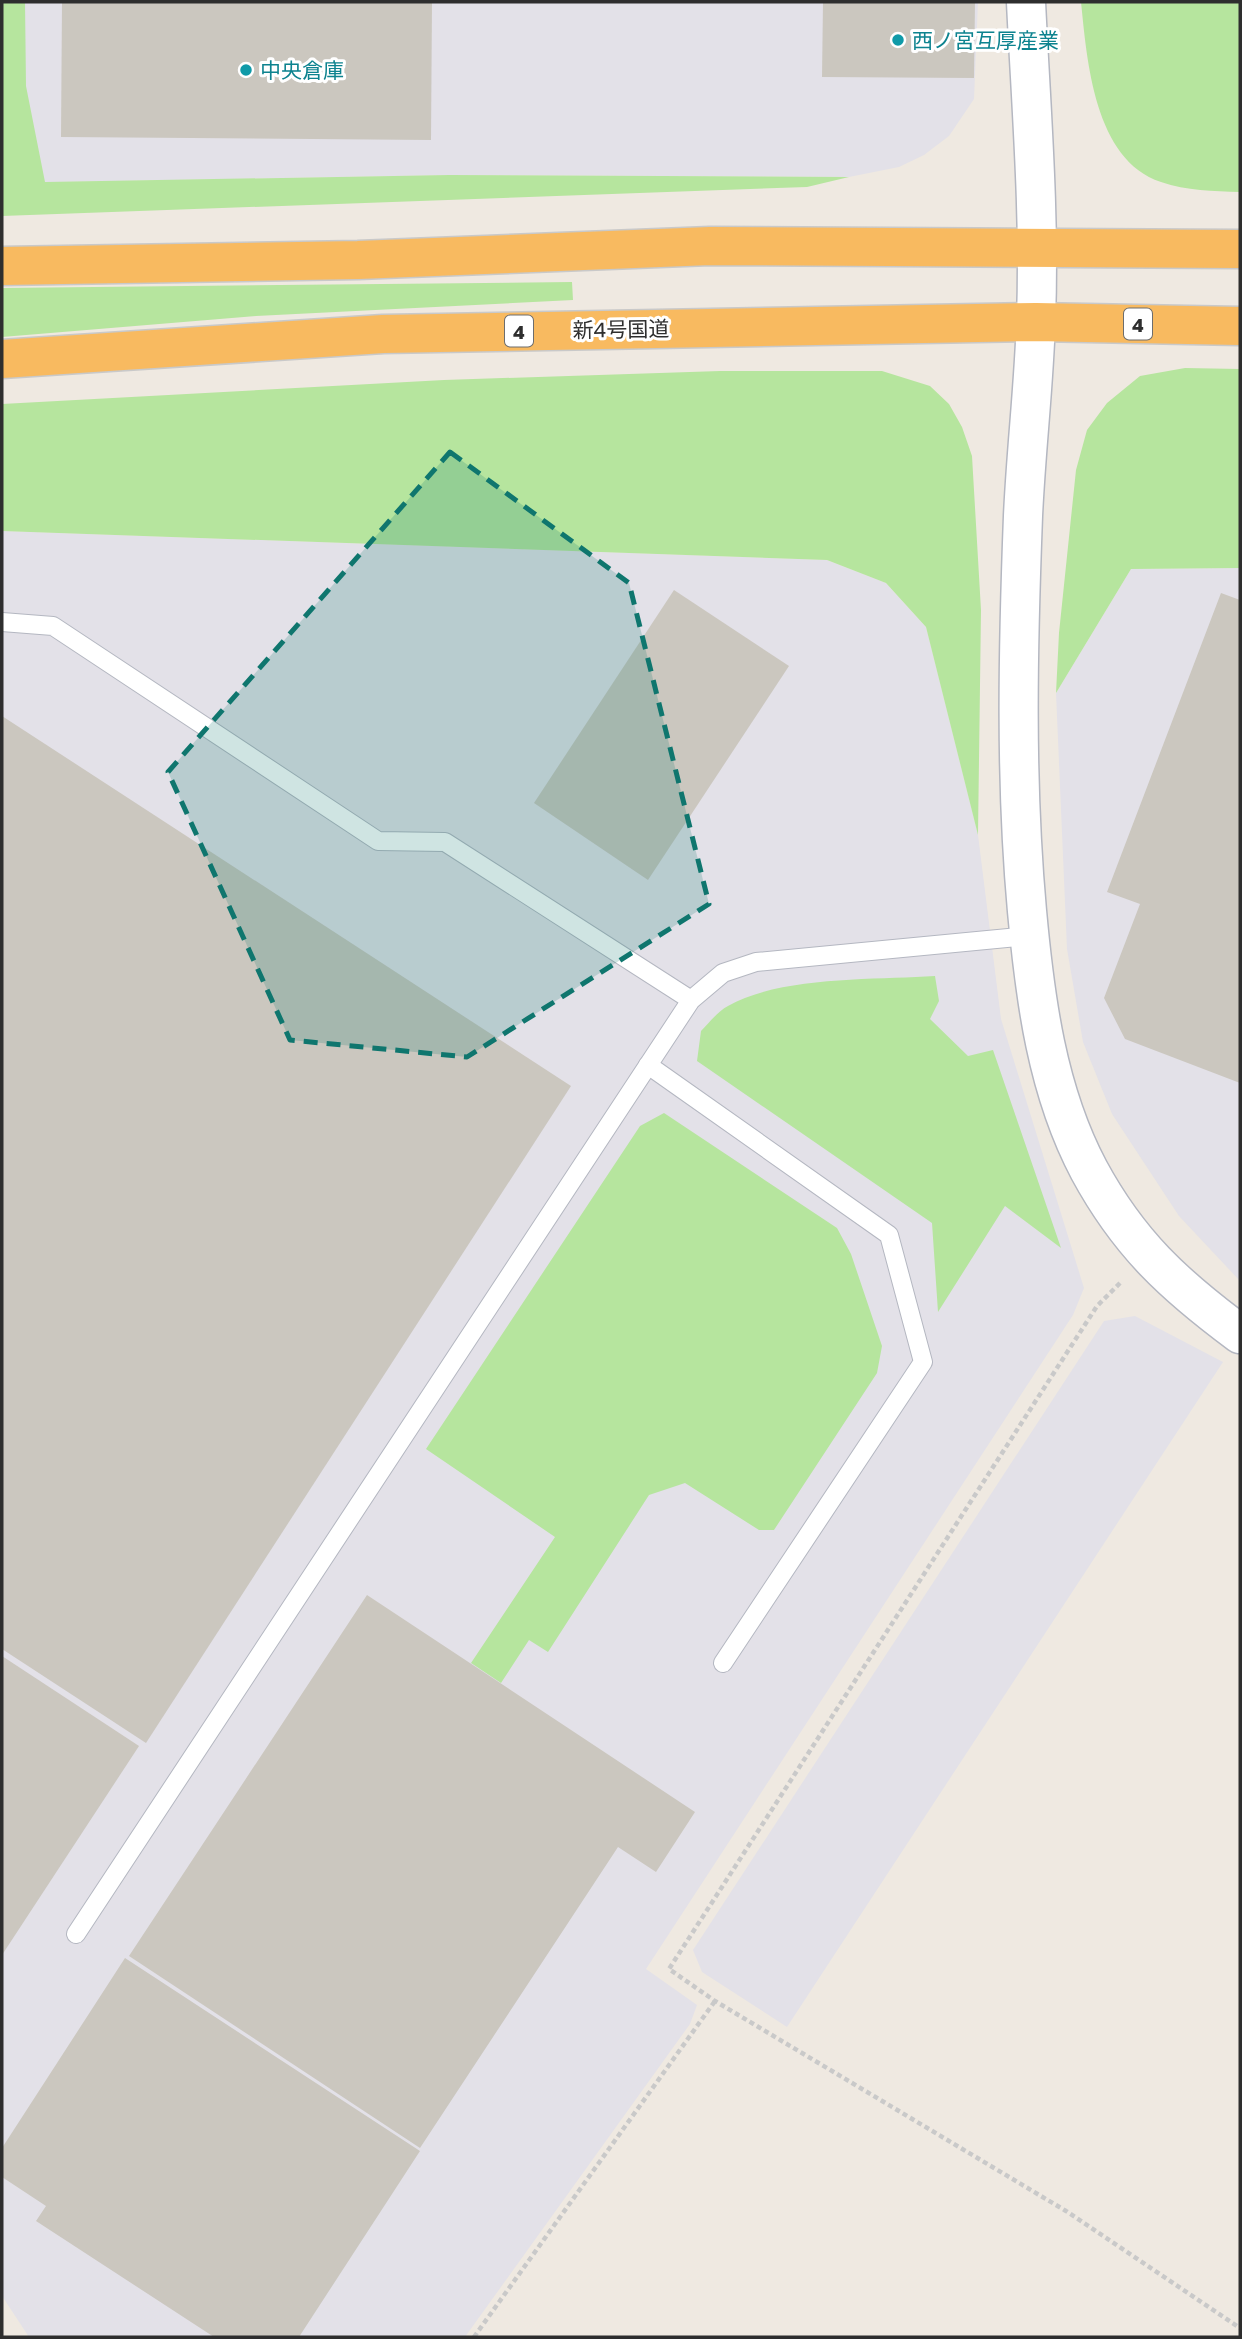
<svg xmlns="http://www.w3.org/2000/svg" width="1242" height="2339" font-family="'Golos Text','Noto Sans JP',sans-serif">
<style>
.industrial{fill:#e3e1e8}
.green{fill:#b6e59e}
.building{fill:#cbc7bf}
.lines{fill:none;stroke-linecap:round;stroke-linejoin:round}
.service-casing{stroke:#b4b7c1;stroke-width:20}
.tertiary-casing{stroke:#b4b7c1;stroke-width:41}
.trunk-casing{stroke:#c9c9c9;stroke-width:41}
.path{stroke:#c9c9c9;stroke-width:4.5;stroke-dasharray:5 3.5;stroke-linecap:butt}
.service{stroke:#fff;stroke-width:18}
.tertiary{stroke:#fff;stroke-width:38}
.trunk{stroke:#f8ba60;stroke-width:38}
.marked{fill:#0f766e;fill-opacity:0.2;stroke:#0f766e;stroke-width:5;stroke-dasharray:14 9;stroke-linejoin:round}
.culture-dot{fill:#0f9aa8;stroke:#fff;stroke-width:2.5}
.labels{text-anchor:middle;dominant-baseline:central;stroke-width:6;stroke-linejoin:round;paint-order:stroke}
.shield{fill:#fff;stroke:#6d6d6d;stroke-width:2}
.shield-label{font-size:19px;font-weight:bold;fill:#2e2e2e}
.culture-label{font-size:21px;fill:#0d838f;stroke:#fff;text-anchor:start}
.street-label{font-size:21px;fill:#2e2e2e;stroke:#fff}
</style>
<rect width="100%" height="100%" fill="#efe9e1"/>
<g class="industrial">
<polygon points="2,2 978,2 974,99 949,136 924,155 899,167 849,177 449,175 2,183"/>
<polygon points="2,531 827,560 886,583 926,627 978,835 1001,1019 1084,1288 1073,1315 646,1969 697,2005 690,2024 465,2337 29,2337 2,2296"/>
<polygon points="1240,568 1240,1281 1179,1216 1112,1114 1083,1042 1067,949 1056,693 1131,569"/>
<polygon points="1135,1316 1223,1362 787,2027 702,1972 693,1950 1104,1321"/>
</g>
<g class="green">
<polygon points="2,2 25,2 26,86 45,182 449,175 849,177 807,187 2,216"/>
<path d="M1081 2H1240V192C1213 191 1187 191 1161 182 1094 160 1087 60 1081 2Z"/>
<polygon points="572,282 573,300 256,316 2,337 2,288"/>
<polygon points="1185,368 1240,369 1240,568 1131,569 1056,693 1059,633 1076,470 1087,430 1107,403 1140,376"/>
<polygon points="720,371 882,371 930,386 949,404 962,427 972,456 981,610 978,835 926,627 886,583 827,560 2,531 2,404 444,380"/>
<path d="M935 976 939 1001 930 1019 968 1056 993 1050 1061 1248 1005 1206 938 1312 932 1223 697 1061 701 1031C709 1023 718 1011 728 1006 780 976 875 980 935 976Z"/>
<polygon points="664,1113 837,1228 851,1254 882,1346 877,1373 774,1530 759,1530 685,1483 649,1495 548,1652 529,1640 501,1683 471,1663 555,1537 426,1449 640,1126"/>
</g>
<g class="building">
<polygon points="62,2 432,2 431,140 61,137"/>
<polygon points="823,2 975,2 974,78 822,77"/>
<polygon points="674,590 789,666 648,880 534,803"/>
<polygon points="1221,593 1240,600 1240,1083 1125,1039 1104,998 1140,904 1107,892"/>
<polygon points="2,716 571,1086 146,1743 2,1649"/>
<polygon points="367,1595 695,1812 656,1872 618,1847 420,2148 129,1956"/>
<polygon points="2,1656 139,1746 2,1955"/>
<polygon points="125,1958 420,2151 299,2337 214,2337 36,2221 46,2206 2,2177 2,2148"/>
</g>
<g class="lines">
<defs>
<g id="service">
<polyline points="2,622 53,626 378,841 445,842 691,1000"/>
<polyline points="648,1065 889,1235 923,1362 723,1663"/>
<polyline points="76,1934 691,1000 723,973 756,962 1029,936"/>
</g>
<path id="tertiary" d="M1026 2C1031 107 1040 213 1036 319 1034 385 1026 450 1023 516 1018 647 1015 780 1027 911 1035 999 1047 1091 1089 1170 1129 1244 1174 1285 1240 1334"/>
<g id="trunk">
<polyline points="2,266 358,260 710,246 1240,249"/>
<polyline points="2,359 383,334 1036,322 1240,326"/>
</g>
</defs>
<use href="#service" class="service-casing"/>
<use href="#tertiary" class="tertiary-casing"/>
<use href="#trunk" class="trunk-casing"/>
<g class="path">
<polyline points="1120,1283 1097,1306 669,1969 715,2001 1066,2211 1240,2328"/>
<polyline points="474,2337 715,2001"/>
</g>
<use href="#service" class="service"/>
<use href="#tertiary" class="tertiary"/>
<use href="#trunk" class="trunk"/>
</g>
<path class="marked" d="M450 452 629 583 709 904 467 1057 290 1040 168 772Z"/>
<g class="culture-dot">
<circle cx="898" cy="40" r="7"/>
<circle cx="246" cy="70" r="7"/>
</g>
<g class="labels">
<g class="shield">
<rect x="1124" y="308.5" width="28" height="31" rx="5"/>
<rect x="505" y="315.5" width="28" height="31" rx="5"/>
</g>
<g class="shield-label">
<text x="1138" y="324">4</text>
<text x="519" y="331">4</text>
</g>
<g class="culture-label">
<text x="912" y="40">西ノ宮互厚産業</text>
<text x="260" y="70">中央倉庫</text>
</g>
<g class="street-label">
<text transform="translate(621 329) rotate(-1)">新4号国道</text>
</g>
</g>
<rect width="1242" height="2339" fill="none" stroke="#2e2e2e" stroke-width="7"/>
</svg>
